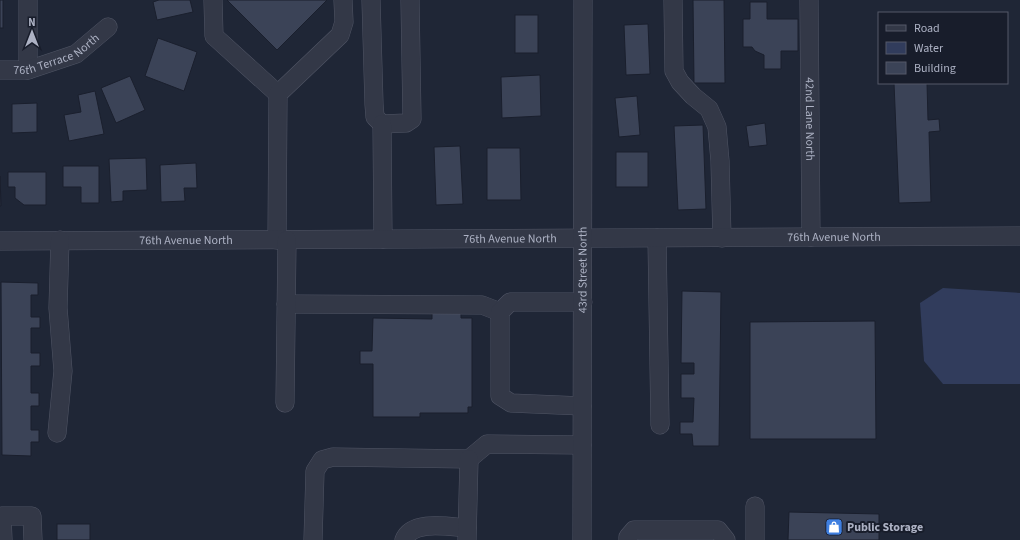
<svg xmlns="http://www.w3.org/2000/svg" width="1020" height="540" font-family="'Source Sans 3',sans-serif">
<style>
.water{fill:#313c5c}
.building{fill:#3b4357;stroke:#1a1f2d}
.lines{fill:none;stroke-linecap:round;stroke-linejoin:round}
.minor-casing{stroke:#505565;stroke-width:19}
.minor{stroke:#333847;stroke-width:18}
.labels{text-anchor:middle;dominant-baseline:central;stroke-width:4;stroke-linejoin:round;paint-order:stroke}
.street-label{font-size:12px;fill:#adb2c4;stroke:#181d2b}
.poi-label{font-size:12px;font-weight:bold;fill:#adb2c4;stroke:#181d2b;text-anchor:start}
</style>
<rect width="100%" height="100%" fill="#1f2636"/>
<polygon class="water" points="943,288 1020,293 1020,384 943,384 924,361 920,303"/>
<g class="building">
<rect x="0" y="0" width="3" height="28"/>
<polygon points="190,0 193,12 157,20 153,2 159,0"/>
<polygon points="227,0 327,0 277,50"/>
<polygon points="693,0 724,0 725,83 694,83"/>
<polygon points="750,2 767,2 767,19 798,19 798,51 781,51 781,69 764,69 764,55 755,51 752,47 743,47 743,19 750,19"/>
<rect x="515" y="15" width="23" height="38"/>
<polygon points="648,24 650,74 626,75 624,25"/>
<polygon points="158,38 197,52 184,91 145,76"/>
<polygon points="540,75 541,116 502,118 501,77"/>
<polygon points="130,76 145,110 116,123 101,88"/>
<polygon points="894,83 927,83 928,120 939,119 940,131 929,132 931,202 899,203"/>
<polygon points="95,91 104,134 69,141 64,115 81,112 78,95"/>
<polygon points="637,96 640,135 619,137 615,98"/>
<polygon points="37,103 37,132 12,133 12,104"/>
<polygon points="765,123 767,145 749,147 746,126"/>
<polygon points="703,125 706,209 678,210 674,126"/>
<polygon points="460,146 463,204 436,205 434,147"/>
<polygon points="487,148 520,148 521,200 487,200"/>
<rect x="616" y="152" width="32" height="35"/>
<polygon points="146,158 147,190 123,191 123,201 111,202 109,159"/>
<polygon points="196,163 197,188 184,188 185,201 161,202 160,165"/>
<polygon points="63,166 99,166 99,203 81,203 81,187 63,187"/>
<polygon points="8,172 46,172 46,205 24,205 15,198 15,187 8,187"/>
<polygon points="0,176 1,206 0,206"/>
<polygon points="1,282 38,283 38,295 31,295 31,317 40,317 40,328 31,328 31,353 40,353 40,366 31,366 31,393 39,393 39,406 31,406 31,430 39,430 39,442 31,442 31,456 2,455"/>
<polygon points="682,291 721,292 719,446 693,446 692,434 680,434 680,422 693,422 694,398 681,398 681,374 694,374 694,363 681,363"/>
<polygon points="432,312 461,313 461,318 472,318 472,407 468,407 468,413 420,413 420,417 373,417 373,364 360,364 360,351 372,351 373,318 432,319"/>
<polygon points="875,321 876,439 750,439 750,322"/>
<polygon points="789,512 879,514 879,540 788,540"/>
<rect x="57" y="524" width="33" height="16"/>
</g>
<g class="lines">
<defs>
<g id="minor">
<polyline points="28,0 28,70"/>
<polyline points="213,0 214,36 278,94"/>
<polyline points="371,0 374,104 375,117 382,124 406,123 412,119 410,0"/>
<polyline points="673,0 674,71 680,82 693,96 709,109 717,127 720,161 722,238"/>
<path id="s1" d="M809 0 811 237"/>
<path id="s2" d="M0 70H28L76 54 108 27"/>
<polyline points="382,124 383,239"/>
<polyline points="657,238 660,425"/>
<polyline points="277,240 278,94 340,35 344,22 343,0"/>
<path id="s3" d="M0 241 1020 236"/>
<polyline points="286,304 482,305 500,312"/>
<polyline points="285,403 287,240"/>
<polyline points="582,406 511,403 500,396 500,312 510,302 583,302"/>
<polyline points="57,433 63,371 58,308 60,240"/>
<polyline points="3,540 2,516 32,516 33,540"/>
<polyline points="313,540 315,471 322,460 333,457 469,459 487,444 582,445"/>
<path d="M404 540C412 519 450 527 467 528"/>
<polyline points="467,540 469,459"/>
<path id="s4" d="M582 540 583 0"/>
<polyline points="628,540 628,537 634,530 718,530 726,540"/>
<polyline points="755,540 755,506"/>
</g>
</defs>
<use href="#minor" class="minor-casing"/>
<use href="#minor" class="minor"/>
</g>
<defs>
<symbol id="shop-square" viewBox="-11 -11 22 22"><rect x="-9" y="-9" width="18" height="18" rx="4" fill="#3f7fe0" stroke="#181d2b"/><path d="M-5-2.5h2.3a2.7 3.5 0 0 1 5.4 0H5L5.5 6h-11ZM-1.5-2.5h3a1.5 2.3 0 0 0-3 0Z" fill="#fff"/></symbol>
</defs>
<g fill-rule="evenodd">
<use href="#shop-square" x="824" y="517" width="20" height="20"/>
</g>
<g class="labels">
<g class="street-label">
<text stroke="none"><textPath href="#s2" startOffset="60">76th Terrace North</textPath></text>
<text stroke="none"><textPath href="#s1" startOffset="119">42nd Lane North</textPath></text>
<text stroke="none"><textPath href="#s3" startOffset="834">76th Avenue North</textPath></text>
<text stroke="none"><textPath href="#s3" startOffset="510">76th Avenue North</textPath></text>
<text stroke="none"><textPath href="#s3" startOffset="186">76th Avenue North</textPath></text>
<text stroke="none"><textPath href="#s4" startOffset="270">43rd Street North</textPath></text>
</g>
<g class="poi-label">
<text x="847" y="527">Public Storage</text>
</g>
</g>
<rect x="878" y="12" width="130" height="72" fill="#181d2b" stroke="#545968"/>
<rect x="886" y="25" width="20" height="6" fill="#333847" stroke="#545968"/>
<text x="914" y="32" font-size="12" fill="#adb2c4">Road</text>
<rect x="886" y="42" width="20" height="12" fill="#313c5c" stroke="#545968"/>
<text x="914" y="52" font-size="12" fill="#adb2c4">Water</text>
<rect x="886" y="62" width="20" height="12" fill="#3b4357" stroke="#545968"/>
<text x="914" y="72" font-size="12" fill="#adb2c4">Building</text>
<g transform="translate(32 32)" stroke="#181d2b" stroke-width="3" paint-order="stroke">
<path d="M0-3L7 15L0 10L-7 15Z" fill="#adb2c4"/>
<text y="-6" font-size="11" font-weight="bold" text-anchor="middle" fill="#adb2c4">N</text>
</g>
</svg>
